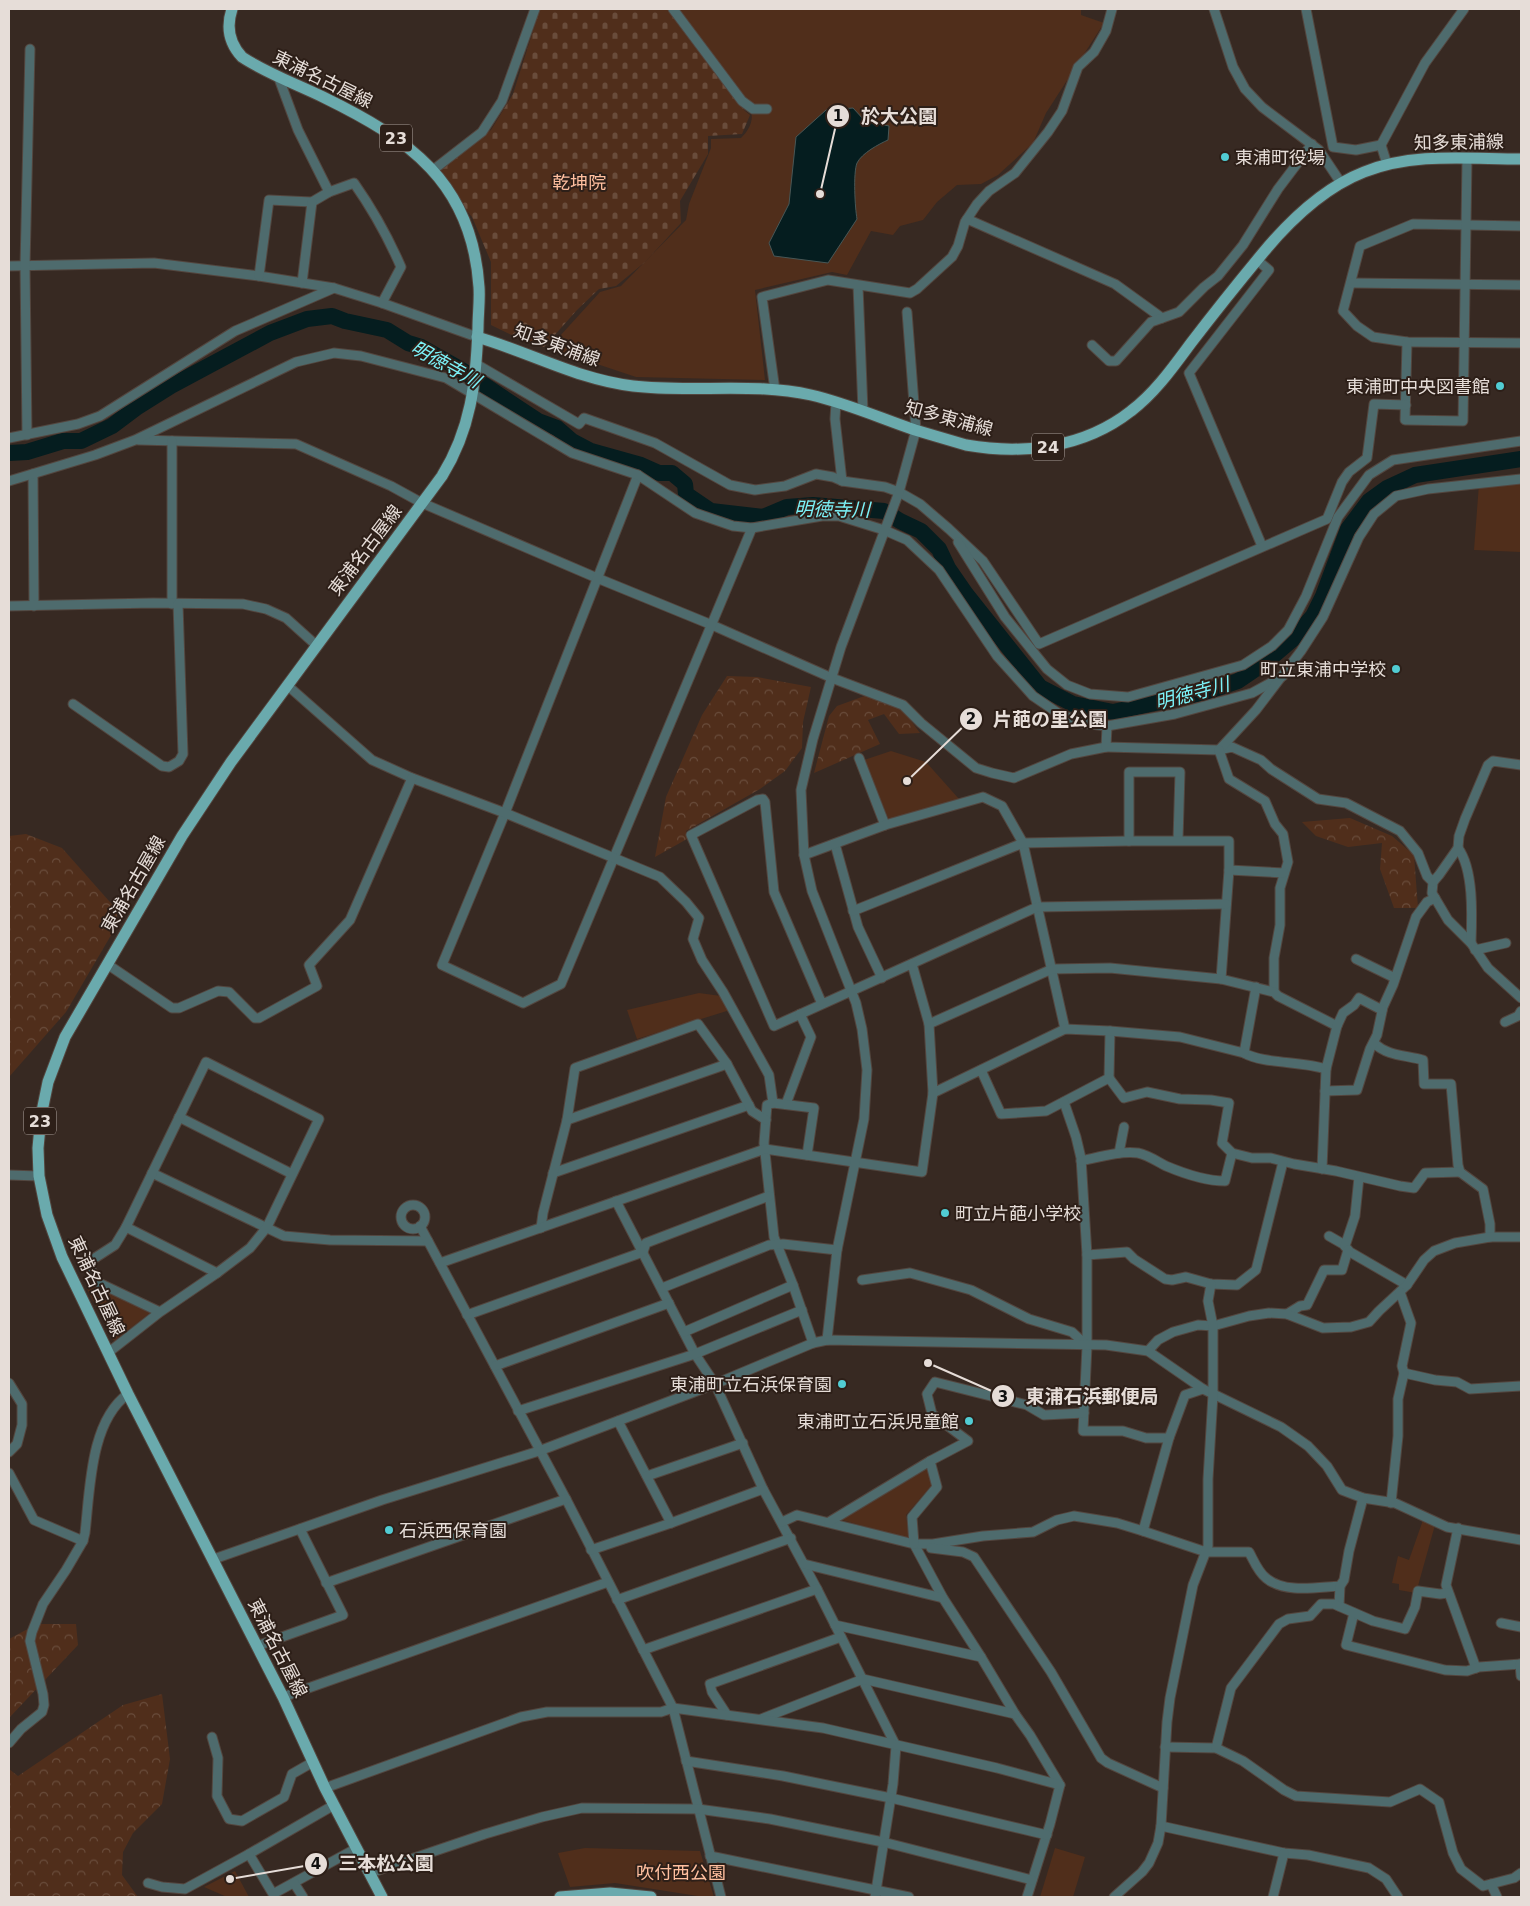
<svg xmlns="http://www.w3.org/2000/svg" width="1530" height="1906" font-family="'DejaVu Sans','Noto Sans JP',sans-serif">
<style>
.green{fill:#502e1b}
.forest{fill:url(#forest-crowns)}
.cemetery{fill:url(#cemetery-stones)}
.water{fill:#051d1f;stroke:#485756}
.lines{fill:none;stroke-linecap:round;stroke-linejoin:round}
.river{stroke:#051d1f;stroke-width:16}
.minor-casing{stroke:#53463f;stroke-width:11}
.major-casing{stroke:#53463f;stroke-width:13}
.minor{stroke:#4e6b6d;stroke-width:9}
.major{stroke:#6aaaad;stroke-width:11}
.poi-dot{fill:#51ccd3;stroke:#2d1f18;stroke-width:2}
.labels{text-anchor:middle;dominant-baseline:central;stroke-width:4;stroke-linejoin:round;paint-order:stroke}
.shield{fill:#2d1f18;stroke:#aea49e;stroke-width:1}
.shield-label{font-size:16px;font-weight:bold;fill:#e6ddd8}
.street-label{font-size:18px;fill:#e6ddd8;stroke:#2d1f18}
.poi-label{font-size:18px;fill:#e6ddd8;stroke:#2d1f18;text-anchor:end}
.park-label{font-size:18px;fill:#ffbf9f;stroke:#2d1f18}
.water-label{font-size:19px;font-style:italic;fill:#7cf2f8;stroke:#2d1f18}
.leader{fill:none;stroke:#e6ddd8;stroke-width:2}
.callout-dot{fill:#e6ddd8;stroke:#2d1f18;stroke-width:2}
.mark-label{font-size:15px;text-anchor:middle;font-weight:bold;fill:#111}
.callout-label{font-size:19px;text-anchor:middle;font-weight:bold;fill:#e6ddd8;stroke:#2d1f18;stroke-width:4;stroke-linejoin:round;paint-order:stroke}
</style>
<defs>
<pattern id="forest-crowns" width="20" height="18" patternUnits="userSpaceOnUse" patternTransform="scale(1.25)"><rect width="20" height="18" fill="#502e1b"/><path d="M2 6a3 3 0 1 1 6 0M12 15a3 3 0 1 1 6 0" fill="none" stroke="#694c3b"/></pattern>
<pattern id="cemetery-stones" width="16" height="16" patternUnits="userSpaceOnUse" patternTransform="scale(1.25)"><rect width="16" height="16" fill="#502e1b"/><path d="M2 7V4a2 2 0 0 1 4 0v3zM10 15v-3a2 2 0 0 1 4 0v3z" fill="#694c3b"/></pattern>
</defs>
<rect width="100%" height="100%" fill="#372922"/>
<g class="green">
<path d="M676 9H1081V15L1104 23 1046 113 1033 143 998 175 981 184 957 185 937 202 923 220 900 226 893 235 871 231 847 275 832 272 755 290 765 380 636 377 549 348 600 292 621 286 686 220 689 204 711 148V139L741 138C748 131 754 122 751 111Z"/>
<polygon points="1521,479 1521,552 1474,550 1479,484"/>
<polygon points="891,751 926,762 959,799 889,820 864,760"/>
<polygon points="699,993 721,996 730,1010 637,1039 627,1010"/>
<polygon points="96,1285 150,1313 114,1341 87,1289"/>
<polygon points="927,1469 932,1485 906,1515 909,1539 842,1520"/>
<polygon points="1423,1520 1435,1525 1416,1593 1399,1590 1399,1584 1392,1583 1398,1556 1409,1560"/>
<polygon points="585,1848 700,1851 714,1897 704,1897 615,1883 570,1887 558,1853"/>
<polygon points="1055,1848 1085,1857 1073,1897 1040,1897"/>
<polygon points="235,1871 249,1897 227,1897 204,1887"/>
</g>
<g class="forest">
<polygon points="727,676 757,677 811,687 803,722 802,748 785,771 760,789 686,831 687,839 655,857 666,797 702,715"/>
<polygon points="870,694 903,710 920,733 899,734 884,714 868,720 880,744 814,773 829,716 837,706"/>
<polygon points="1350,818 1392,836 1414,855 1418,908 1394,908 1380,869 1382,843 1348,847 1316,836 1302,822"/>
<polygon points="26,834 62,848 117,910 117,925 66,1012 9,1077 9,836"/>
<polygon points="37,1624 76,1624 78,1645 9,1718 9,1639"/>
<polygon points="162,1694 170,1759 162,1804 133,1833 123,1852 122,1875 138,1897 9,1897 9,1769 18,1776 123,1705"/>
</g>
<polygon class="cemetery" points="540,9 667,9 745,111 750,115 742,134 708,136 708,154 680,201 681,223 645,262 616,286 599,289 577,310 544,347 520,339 491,325 491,262 472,217 433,170 491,130 513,94"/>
<path class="water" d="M853 108 865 121 889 126 888 140C879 144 862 153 857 163 853 173 855 208 857 219L828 263 774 256 769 243 789 204 796 137 826 110Z"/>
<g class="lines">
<polyline class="river" points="9,453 27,452 63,441 81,441 112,426 136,408 171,386 270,333 307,319 332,316 345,321 387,330 408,343 421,347 460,369 538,421 557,428 572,441 591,451 641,465 659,473 672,473 685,484 686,494 711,511 763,517 787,507 813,505 884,511 900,521 921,531 939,549 948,568 966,594 1040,687 1073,704 1113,712 1206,692 1238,681 1266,662 1293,639 1313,616 1323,596 1348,529 1369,501 1387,488 1415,475 1521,459"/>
<defs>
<g id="minor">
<polyline points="673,9 742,101 753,109 767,109"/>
<polyline points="1214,9 1233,67 1245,89 1262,107 1319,150 1341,183"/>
<polyline points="1306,9 1333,147 1356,150 1381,145"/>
<path d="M278 76 298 130 329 192 354 183C373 210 388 237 401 267L382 303"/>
<polyline points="1387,164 1381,145 1425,63 1464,9"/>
<polyline points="433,170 482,132 502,101 535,9"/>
<polyline points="967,219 1115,284 1162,318"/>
<polyline points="1521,226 1413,224 1360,246 1343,311 1357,326 1373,337 1407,342 1521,343"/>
<polyline points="1257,260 1269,270 1189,373 1262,546"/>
<polyline points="9,266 154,263 259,276 334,288 382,303 477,337"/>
<polyline points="259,276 269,200 312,202 329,192"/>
<polyline points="302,283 312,202"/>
<polyline points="1352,283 1521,285"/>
<polyline points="858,286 863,411"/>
<polyline points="1407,342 1405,420 1463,421 1467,159"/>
<polyline points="1092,345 1109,361 1116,361 1151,322 1179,312 1204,287 1218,276 1243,245 1278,189 1312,144"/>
<polyline points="476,364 579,424 584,418 655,443 730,485 755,490 785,486 816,474 833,477 842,481"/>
<polyline points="775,390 762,297 828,280 910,293 917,289 952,257 958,246 965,222 977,204 989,191 1015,173 1048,132 1062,111 1078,67 1094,52 1106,31 1112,9"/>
<polyline points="836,402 835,419 842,481 885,487 899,492 920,504 949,529 983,561 1039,644 1327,519 1342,482 1349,472 1367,458 1374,404 1406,405"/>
<polyline points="27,435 25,266 30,49"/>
<polyline points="9,438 78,424 100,416 235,331 334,288"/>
<polyline points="138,440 296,444 391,486 422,503 597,578 712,625 832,678 903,705 921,723 976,768 992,773 1014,778 1071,754 1106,747"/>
<polyline points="172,441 172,604"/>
<polyline points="33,474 34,606"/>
<polyline points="638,475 505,813 442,965 523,1003 561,984 752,528"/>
<polyline points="9,481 95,455 135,440 296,362 334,353 361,356 446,378 572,453 638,475 695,513 733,526 752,528 822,516 839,516 884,530 907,540 939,570 997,656 1033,696 1058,713 1082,723 1107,726 1175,714 1252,693 1283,676"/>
<polyline points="958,542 1005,617 1047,669 1067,685 1090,694 1128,697 1243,665 1272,646 1288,630 1306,596 1338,517 1369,475 1393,460 1521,441"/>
<polyline points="9,606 153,603 243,604 266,609 286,618 316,645"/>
<polyline points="287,685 372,760 412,778 505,813 660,877 686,902 699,918 693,939 702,960 723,992 769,1075 773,1103"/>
<polyline points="73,704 162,766 169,767 179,761 183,754 178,604"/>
<polyline points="1107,726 1106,747 1219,750 1232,747 1261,760 1271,769 1318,799 1346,803 1400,831 1418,853 1427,876 1433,882 1432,893 1448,920 1471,943 1488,968 1521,998"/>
<polyline points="1219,750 1256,710 1301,651 1323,617 1359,537 1374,514 1396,496 1428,489 1521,479"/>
<polyline points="1219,750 1229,779 1265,801 1275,824 1283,834 1288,862 1280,888 1280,925 1274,958 1274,992"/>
<polyline points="859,758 885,825"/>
<polyline points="1129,841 1129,772 1180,772 1178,840"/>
<polyline points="835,844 858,927 882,978"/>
<path d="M1458 848C1474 870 1472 916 1471 943"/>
<polyline points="804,855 885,825 983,797 1002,806 1023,843 1065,1029"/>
<polyline points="1229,870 1284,873"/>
<polyline points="1433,882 1439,875 1458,848 1459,836 1465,819 1488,765 1493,761 1521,765"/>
<polyline points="853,911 1023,843 1129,841 1229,841 1229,870 1221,979"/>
<polyline points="1475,950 1506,943"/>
<polyline points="1356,959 1395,978"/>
<polyline points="107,964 172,1008 179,1008 218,991 229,992 255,1018 259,1018 317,986 309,965 350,920 412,778"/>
<polyline points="822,1004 774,892 765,802 763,799 757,800 691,835 774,1026 1037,907 1226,904"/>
<polyline points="1505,1022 1518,1016 1521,1011"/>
<polyline points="929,1024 1052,969 1110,968 1221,979 1274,992 1278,996 1337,1026"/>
<path d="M1374 1043C1387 1056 1405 1055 1423 1060L1424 1084H1451L1458 1165 1460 1172 1483 1189 1490 1224V1237"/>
<path d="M1244 1053C1263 1064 1302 1061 1326 1069"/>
<polyline points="981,1070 1001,1114 1046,1111 1109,1078 1110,1031"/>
<polyline points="1109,1078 1124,1098 1147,1092 1180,1099 1211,1100 1229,1103 1222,1143 1232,1153 1252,1158 1271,1158 1294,1164 1336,1171 1400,1186 1414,1188 1425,1173 1460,1172"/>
<polyline points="1325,1091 1357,1090 1370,1049 1377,1035 1383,1007 1393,985 1416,917 1427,902 1435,898"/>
<polyline points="933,1093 1065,1029 1110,1031 1180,1037 1244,1053 1256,987"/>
<polyline points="1064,1102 1076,1137 1081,1158 1087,1255 1087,1346 1083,1431 1123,1431 1146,1438 1169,1438"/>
<polyline points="786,1104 811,1037 800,1014"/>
<polyline points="179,1117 292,1174"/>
<polyline points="567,1120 727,1064"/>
<polyline points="1119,1153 1124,1127"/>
<polyline points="807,1155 814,1108 773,1103 767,1105 764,1143 774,1237 793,1285 813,1343"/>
<path d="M1081 1161C1100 1157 1119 1151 1138 1153 1148 1155 1158 1162 1166 1166 1185 1174 1205 1181 1225 1181L1232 1153"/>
<polyline points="1322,1169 1326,1069 1337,1026 1343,1013 1354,1005 1359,998 1382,1010"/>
<polyline points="152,1173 284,1236 330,1240 428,1241"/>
<polyline points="553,1173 749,1105"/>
<polyline points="9,1175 39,1176"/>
<polyline points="616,1201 695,1354 715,1384 763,1489 817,1589 896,1746 893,1784 875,1897"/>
<circle cx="413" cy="1217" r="12"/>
<polyline points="420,1226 566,1499 673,1708 721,1897"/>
<polyline points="126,1227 217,1273"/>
<polyline points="541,1228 543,1213 567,1120 575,1068 698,1024 727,1064 752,1111 766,1120"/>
<polyline points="1329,1236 1343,1244 1350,1252 1407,1285"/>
<polyline points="1345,1246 1355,1216 1359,1177"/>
<polyline points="1087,1255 1127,1252 1134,1259 1165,1279 1172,1280 1186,1277 1211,1284 1237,1285 1256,1270 1283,1162"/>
<polyline points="440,1263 765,1149 922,1172 933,1093 929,1024 912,964"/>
<polyline points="862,1280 910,1273 971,1290 1029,1319 1072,1332 1087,1346"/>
<polyline points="662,1288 769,1245 783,1244 837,1250"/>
<polyline points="1287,1314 1300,1306 1307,1305 1324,1270 1342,1270 1348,1250"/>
<polyline points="467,1315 643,1252 646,1243 769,1196"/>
<polyline points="684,1332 793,1285"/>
<polyline points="827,1340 837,1250 864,1119 867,1070 862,1029 856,1003 812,891 804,855 801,790 813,739 841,647 899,492 916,430 907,312"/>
<polyline points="1148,1351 1158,1340 1173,1332 1198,1325 1213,1326 1249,1316 1269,1313 1287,1314 1323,1328 1351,1327 1369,1322 1379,1311 1407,1285 1424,1260 1434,1251 1455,1243 1490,1237 1521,1237"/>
<polyline points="109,1352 160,1312 217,1273 250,1248 267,1227 319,1119 206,1062 126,1227 115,1245 87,1263 99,1283 160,1312"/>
<polyline points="495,1366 669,1303"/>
<polyline points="1404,1373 1435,1380 1457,1382 1470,1389 1521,1386"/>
<polyline points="9,1383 22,1404 22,1425 17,1444 9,1452"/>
<polyline points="518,1411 695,1354 802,1310"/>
<polyline points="618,1421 671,1523"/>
<polyline points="9,1473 34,1520 83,1541"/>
<polyline points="647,1476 743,1443"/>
<polyline points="1391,1503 1398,1436 1398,1399 1404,1373 1402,1366 1411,1323 1400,1292"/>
<polyline points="782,1522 797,1515 914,1544 943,1598 981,1657 1015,1714 1030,1735 1060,1785 1050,1824 1027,1897"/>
<polyline points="829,1522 930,1461"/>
<polyline points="1458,1528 1446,1585 1476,1668"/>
<polyline points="1143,1531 1169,1438 1185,1395 1203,1389"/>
<path d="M914 1544H933L983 1536 1033 1532 1057 1520 1074 1516 1117 1523 1143 1531 1206 1552H1249C1254 1561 1258 1572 1266 1578 1285 1594 1318 1587 1340 1586"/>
<polyline points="914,1544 912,1517 937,1487 930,1461 968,1441 932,1414 927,1394 935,1382 1027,1405 1044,1415 1084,1413"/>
<polyline points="931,1548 963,1552 974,1557 1051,1672 1101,1758 1108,1763 1163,1788"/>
<polyline points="591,1550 671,1523 763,1489"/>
<polyline points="214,1559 382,1500 539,1451 715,1384 813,1343 827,1340 1106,1345 1148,1351 1203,1389 1281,1427 1308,1446 1327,1466 1342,1490 1363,1498 1395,1503 1447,1527 1521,1540"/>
<polyline points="804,1564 943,1598"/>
<polyline points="326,1583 566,1499"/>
<polyline points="617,1600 791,1538"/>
<polyline points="1339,1606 1340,1586 1344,1580 1349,1551 1363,1498"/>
<polyline points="1354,1613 1346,1645 1445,1670 1467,1671 1479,1667 1521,1664"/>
<polyline points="1501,1623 1521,1627"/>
<polyline points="835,1625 981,1657"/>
<polyline points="257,1646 343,1615 300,1529"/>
<polyline points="643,1650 817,1589"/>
<polyline points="1520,1664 1521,1676"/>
<polyline points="283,1697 608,1582"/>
<polyline points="727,1715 712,1692 710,1684 841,1637"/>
<polyline points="761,1719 863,1679 1015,1714"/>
<polyline points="212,1737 218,1758 217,1796 229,1819 242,1821 284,1797 292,1774 313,1762"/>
<path d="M9 1743 21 1729 42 1712 44 1705 43 1694 30 1641 32 1632 43 1604 66 1570 83 1541 85 1533C90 1490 90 1421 128 1394"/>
<polyline points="1165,1747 1216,1748 1243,1761 1284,1790 1296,1796 1390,1802 1420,1789 1439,1802 1453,1853 1461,1869 1483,1886 1514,1878 1521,1873"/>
<polyline points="1216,1748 1231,1688 1279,1624 1288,1619 1310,1616 1321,1604 1334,1604 1373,1621 1405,1629 1415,1607 1418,1591 1440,1594 1448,1593"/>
<polyline points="686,1761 783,1776 891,1798 1047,1835"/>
<polyline points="325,1788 521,1717 547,1712 661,1712 673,1708 823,1728 997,1768 1060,1785"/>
<polyline points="334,1805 249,1854 273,1894 357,1848"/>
<polyline points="1161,1826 1284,1853 1308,1855 1369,1868 1386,1879 1398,1897"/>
<polyline points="710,1856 909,1897"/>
<polyline points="370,1873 485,1834 542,1817 582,1808 698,1809 770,1819 883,1842 1032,1880"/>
<polyline points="148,1883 162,1887 185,1889 249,1854"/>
<polyline points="294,1883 303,1897"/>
<polyline points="1491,1884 1497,1897"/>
<polyline points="1114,1897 1142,1872 1149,1863 1158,1843 1161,1826 1167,1722 1170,1698 1193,1585 1208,1546 1208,1479 1213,1394 1213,1326 1208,1301 1211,1284"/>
<polyline points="1273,1897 1284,1853"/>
</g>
<g id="major">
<path d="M232 9C226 27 229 43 242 57 266 73 296 84 323 97 409 139 472 182 479 287 480 300 478 314 478 328 476 383 471 429 442 476L231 762 182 836 65 1037 48 1082 41 1116 38 1148 39 1176 47 1215 62 1257 128 1394 283 1697 325 1788 382 1897"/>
<path d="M477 337C529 352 579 380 633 386 691 393 753 382 811 395 846 403 880 418 915 430 932 435 949 440 966 445 1023 455 1084 448 1131 411 1155 393 1174 366 1191 343 1214 313 1238 283 1262 254 1290 220 1323 188 1364 172 1414 152 1469 159 1521 159"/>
<polyline points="560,1897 610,1893 651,1897"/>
</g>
</defs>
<use href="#minor" class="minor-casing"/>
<use href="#major" class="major-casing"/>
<use href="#minor" class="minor"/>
<use href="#major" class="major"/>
</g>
<g class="poi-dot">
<circle cx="1225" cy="157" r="5"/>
<circle cx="1500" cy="386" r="5"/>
<circle cx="1396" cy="669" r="5"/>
<circle cx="945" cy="1213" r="5"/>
<circle cx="842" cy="1384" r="5"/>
<circle cx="969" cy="1421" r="5"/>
<circle cx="389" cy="1530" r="5"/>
</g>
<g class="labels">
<g class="shield">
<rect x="380" y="124.5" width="32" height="27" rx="4"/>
<rect x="1032" y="433.5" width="32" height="27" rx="4"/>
<rect x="24" y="1107.5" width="32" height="27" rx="4"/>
</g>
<g class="shield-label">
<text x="396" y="138">23</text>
<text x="1048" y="447">24</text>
<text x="40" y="1121">23</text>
</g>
<g class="street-label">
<text transform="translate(323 79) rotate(26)">東浦名古屋線</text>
<text transform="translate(1459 142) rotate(-1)">知多東浦線</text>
<text transform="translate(557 345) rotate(20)">知多東浦線</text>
<text transform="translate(949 418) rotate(15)">知多東浦線</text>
<text transform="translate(365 550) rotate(-53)">東浦名古屋線</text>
<text transform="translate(133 884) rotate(-60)">東浦名古屋線</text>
<text transform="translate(97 1286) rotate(65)">東浦名古屋線</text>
<text transform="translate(278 1648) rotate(63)">東浦名古屋線</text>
</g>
<g class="poi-label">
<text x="1235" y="157" text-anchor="start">東浦町役場</text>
<text x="1490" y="386">東浦町中央図書館</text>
<text x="1386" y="669">町立東浦中学校</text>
<text x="955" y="1213" text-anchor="start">町立片葩小学校</text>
<text x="832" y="1384">東浦町立石浜保育園</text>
<text x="959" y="1421">東浦町立石浜児童館</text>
<text x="399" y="1530" text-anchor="start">石浜西保育園</text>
</g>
<g class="park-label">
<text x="579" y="182">乾坤院</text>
<text x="681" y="1872">吹付西公園</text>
</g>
<g class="water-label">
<text transform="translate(446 364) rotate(29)">明徳寺川</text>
<text transform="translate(832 509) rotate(1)">明徳寺川</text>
<text transform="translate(1192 693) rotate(-15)">明徳寺川</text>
</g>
</g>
<path class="leader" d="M820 194L838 116M907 781L971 719M928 1363L1003 1396M230 1879L316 1864"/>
<g class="callout-dot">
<circle cx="820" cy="194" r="5"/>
<circle cx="907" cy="781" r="5"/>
<circle cx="928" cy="1363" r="5"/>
<circle cx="230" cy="1879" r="5"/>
<circle cx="838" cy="116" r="12"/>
<circle cx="971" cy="719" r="12"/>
<circle cx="1003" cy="1396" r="12"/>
<circle cx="316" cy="1864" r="12"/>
</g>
<g class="mark-label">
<text x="838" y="121">1</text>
<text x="971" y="724">2</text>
<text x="1003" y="1402">3</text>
<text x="316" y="1869">4</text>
</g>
<g class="callout-label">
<text x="899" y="123">於大公園</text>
<text x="1050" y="726">片葩の里公園</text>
<text x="1092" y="1403">東浦石浜郵便局</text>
<text x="386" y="1870">三本松公園</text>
</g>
<rect width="1530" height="1906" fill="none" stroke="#e6ddd8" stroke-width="20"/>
</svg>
